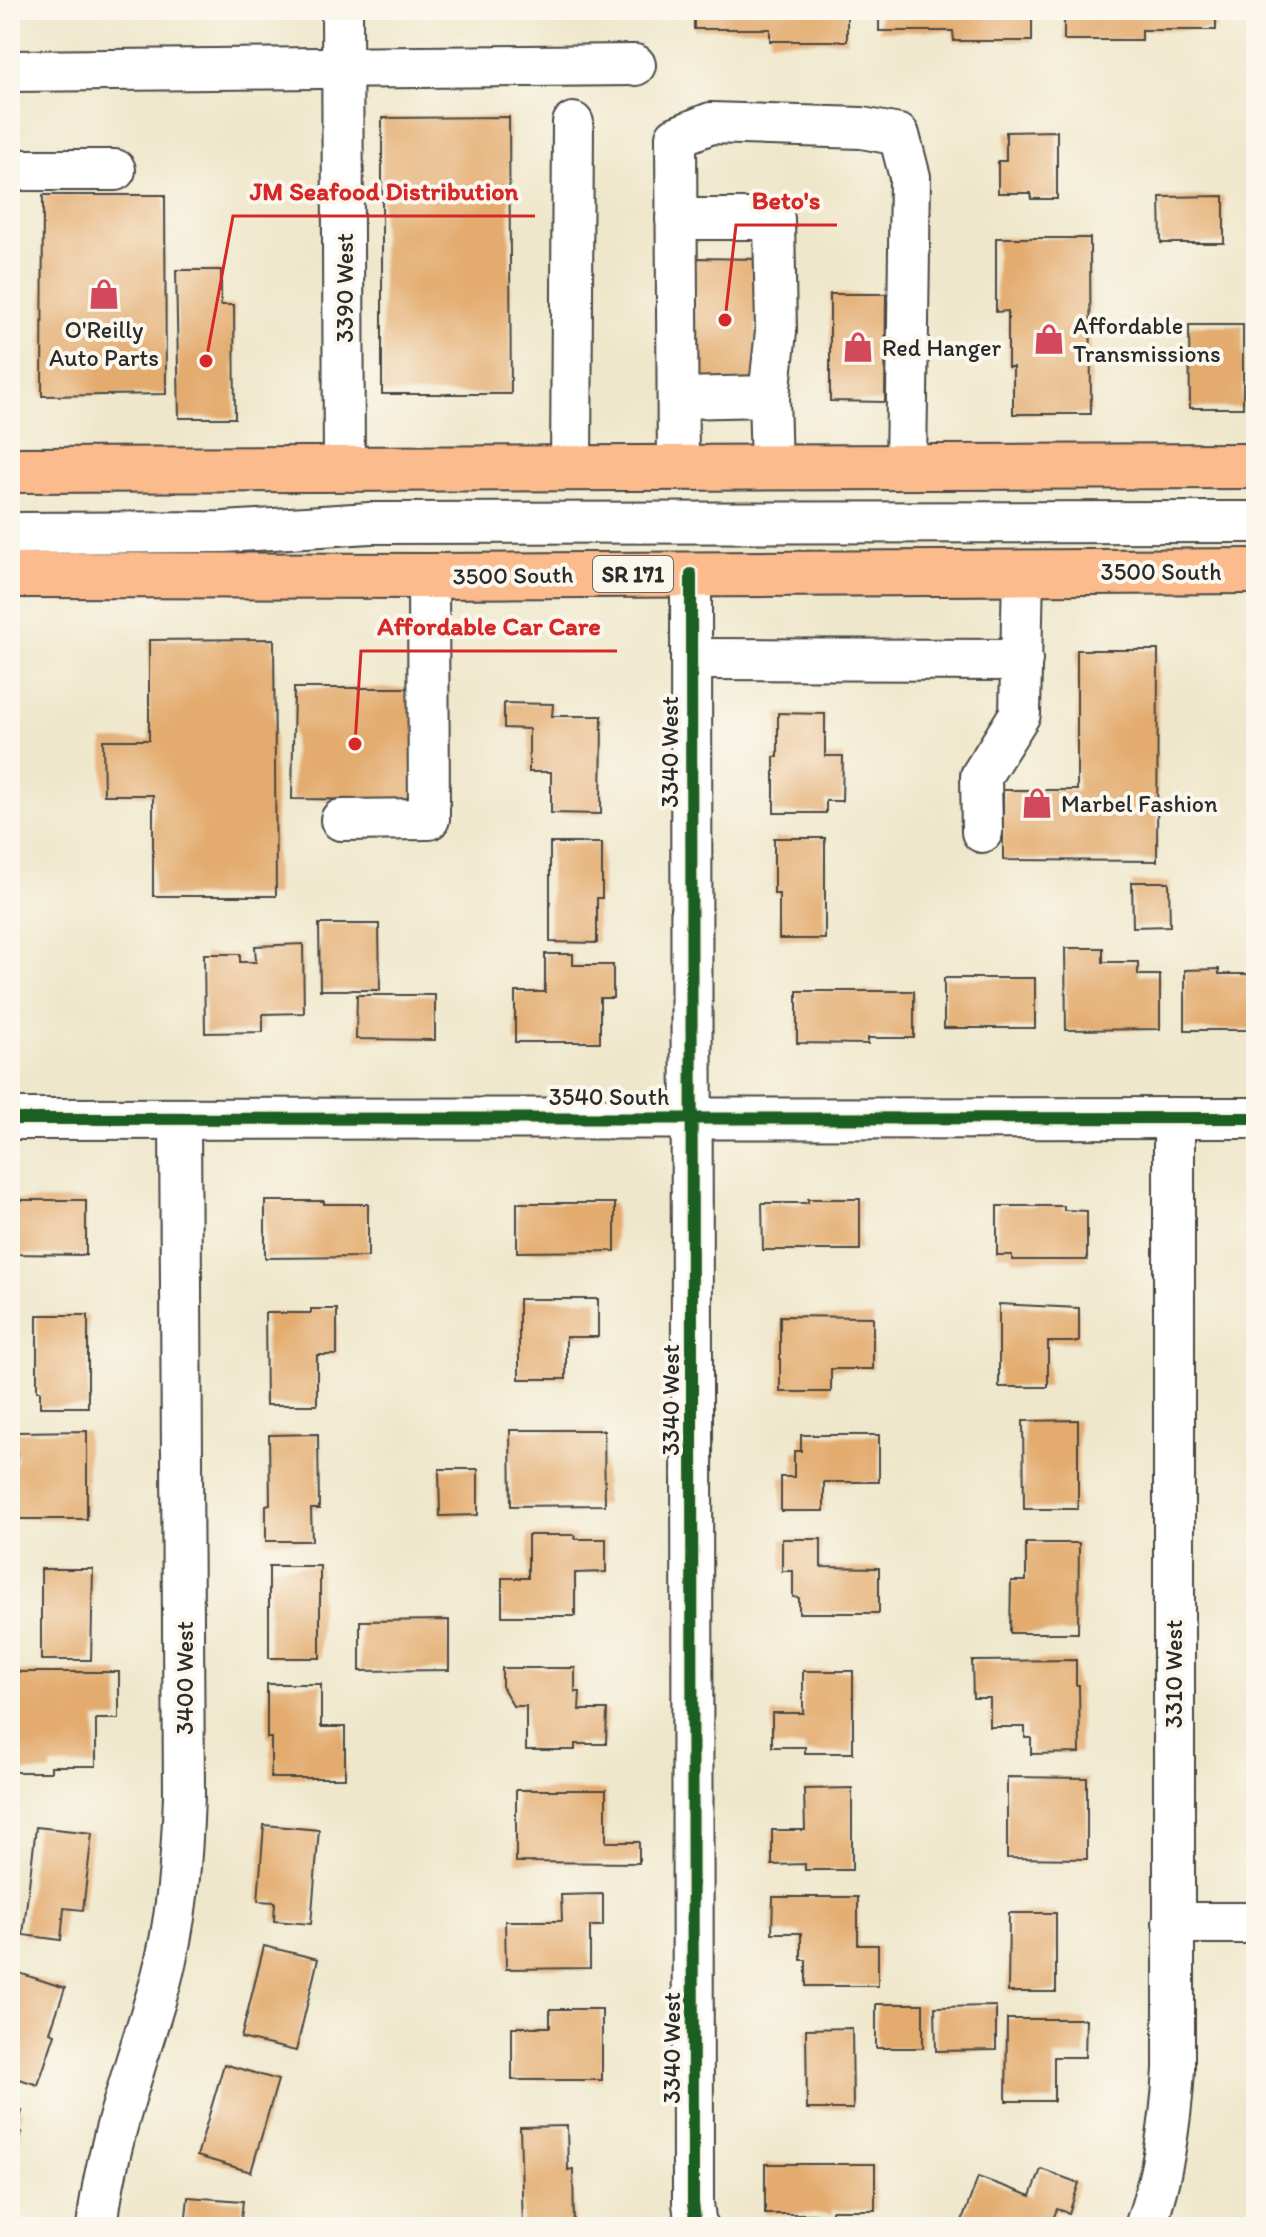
<svg xmlns="http://www.w3.org/2000/svg" width="1266" height="2237" font-family="Itim,sans-serif">
<style>
.building{fill:#e3ab6e}
.lines{fill:none;stroke-linecap:round;stroke-linejoin:round}
.minor-casing{stroke:#484743;stroke-width:44}
.major-casing{stroke:#484743;stroke-width:48}
.minor{stroke:#fff;stroke-width:40}
.major{stroke:#fbbb8d;stroke-width:44}
.cycleway-casing{stroke:#fbf7ec;stroke-width:17}
.cycleway{stroke:#1b5e20;stroke-width:12}
.labels{text-anchor:middle;dominant-baseline:central;stroke-width:8;stroke-linejoin:round;paint-order:stroke}
.shield{fill:#fbf7ec;stroke:#696865;stroke-width:2}
.shield-label{font-size:22px;font-weight:bold;fill:#2b2b2b}
.street-label{font-size:24px;fill:#2b2b2b;stroke:#fbf7ec}
.poi-label{font-size:24px;fill:#2b2b2b;stroke:#fbf7ec;text-anchor:start}
.leader{fill:none;stroke:#d62828;stroke-width:3}
.callout-dot{fill:#d62828;stroke:#fbf7ec;stroke-width:3}
.callout-label{font-size:26px;text-anchor:middle;font-weight:bold;fill:#d62828;stroke:#fbf7ec;stroke-width:8;stroke-linejoin:round;paint-order:stroke}
</style>
<rect width="100%" height="100%" fill="#fbf7ec"/>
<filter id="ink" filterUnits="userSpaceOnUse"><feTurbulence type="fractalNoise" baseFrequency=".0125" numOctaves="2"/><feDisplacementMap in="SourceGraphic" scale="16" xChannelSelector="R" yChannelSelector="G"/><feConvolveMatrix kernelMatrix="1 2 1 2 8 2 1 2 1" color-interpolation-filters="sRGB"/></filter>
<filter id="wash" filterUnits="userSpaceOnUse"><feTurbulence type="fractalNoise" baseFrequency=".006" numOctaves="4" result="noise"/><feDisplacementMap in="SourceGraphic" scale="32" xChannelSelector="R" yChannelSelector="G"/><feGaussianBlur stdDeviation="1.8" result="paint"/><feColorMatrix in="noise" values="0 0 0 0 0 0 0 0 0 0 0 0 0 0 0 0 0 1.4 0 .05"/><feComposite in="paint" operator="in"/></filter>
<g filter="url(#wash)">
<rect width="100%" height="100%" fill="#efe7cb"/>
<g id="blocks">
<g class="building">
<polygon points="694,10 847,10 847,41 770,41 770,29 694,29"/>
<polygon points="879,10 1032,10 1032,41 954,41 953,31 879,31"/>
<polygon points="1064,10 1216,10 1216,30 1142,30 1142,40 1064,40"/>
<polygon points="509,117 511,394 382,394 382,118"/>
<polygon points="1057,131 1057,199 1031,199 1031,193 998,193 998,161 1006,161 1006,132"/>
<polygon points="43,195 165,195 166,394 42,396"/>
<polygon points="1224,196 1224,243 1161,243 1160,197"/>
<polygon points="996,238 1090,238 1091,414 1013,414 1013,367 1008,367 1008,311 996,312"/>
<polygon points="695,258 758,259 755,382 692,381"/>
<polygon points="176,270 221,270 221,305 234,305 235,418 179,418"/>
<polygon points="830,294 886,294 885,402 830,401"/>
<polygon points="1189,325 1243,325 1243,408 1190,408"/>
<polygon points="274,639 276,896 153,896 153,795 104,795 103,740 149,740 149,640"/>
<polygon points="1077,650 1158,650 1157,861 1003,860 1003,790 1077,790"/>
<rect x="1251" y="655" width="5" height="115"/>
<polygon points="294,688 416,688 418,800 292,799"/>
<polygon points="504,703 553,704 552,716 602,716 601,814 551,813 551,772 529,772 529,729 504,728"/>
<polygon points="778,713 825,714 825,756 843,756 842,801 826,801 826,813 774,813 774,757 778,757"/>
<polygon points="774,838 825,838 825,939 779,939 779,894 774,894"/>
<polygon points="550,843 602,843 602,898 597,898 597,943 550,942"/>
<polygon points="1132,882 1169,882 1170,926 1133,927"/>
<polygon points="319,924 379,924 380,990 320,990"/>
<polygon points="303,944 304,1013 263,1014 263,1032 205,1033 204,954 240,954 240,962 256,962 255,946"/>
<polygon points="1065,948 1103,948 1103,962 1138,962 1138,975 1160,975 1160,1029 1066,1030"/>
<polygon points="545,954 573,954 573,965 613,965 613,998 600,998 600,1042 515,1042 515,992 545,992"/>
<polygon points="1219,969 1219,974 1256,974 1256,1030 1185,1030 1185,970"/>
<rect x="944" y="978" width="91" height="50"/>
<polygon points="797,991 914,991 914,1038 868,1038 868,1044 797,1043"/>
<polygon points="357,995 435,995 435,1040 356,1039"/>
<polygon points="808,1199 860,1199 860,1250 763,1250 762,1203 808,1203"/>
<polygon points="10,1200 86,1200 86,1255 10,1254"/>
<polygon points="265,1201 324,1201 324,1204 368,1204 368,1257 265,1258"/>
<polygon points="517,1203 615,1203 615,1251 517,1252"/>
<polygon points="997,1206 1064,1206 1064,1210 1087,1211 1087,1260 1012,1260 1012,1255 997,1255"/>
<polygon points="519,1299 598,1299 598,1337 566,1337 566,1379 519,1379"/>
<polygon points="999,1304 1079,1308 1079,1342 1048,1342 1048,1387 999,1387"/>
<polygon points="311,1309 337,1309 337,1355 317,1355 317,1405 266,1405 265,1313 311,1313"/>
<polygon points="37,1315 88,1315 88,1407 40,1407 40,1391 37,1391"/>
<polygon points="780,1316 873,1317 873,1369 831,1369 831,1392 780,1392"/>
<polygon points="1078,1420 1078,1509 1024,1509 1023,1421"/>
<polygon points="510,1430 604,1430 605,1505 511,1506"/>
<polygon points="87,1431 87,1519 12,1519 12,1462 17,1462 17,1432"/>
<polygon points="318,1434 319,1509 311,1509 312,1541 266,1541 266,1505 270,1504 269,1435"/>
<polygon points="801,1435 879,1435 879,1482 824,1482 824,1511 781,1511 781,1477 794,1477 794,1451 801,1451"/>
<polygon points="439,1469 478,1469 478,1515 440,1516"/>
<polygon points="528,1535 575,1535 575,1539 606,1539 606,1572 575,1573 575,1616 502,1616 502,1578 528,1578"/>
<polygon points="782,1539 821,1539 821,1567 879,1568 879,1613 799,1613 799,1598 793,1597 793,1571 782,1571"/>
<polygon points="1026,1543 1079,1543 1078,1633 1010,1633 1011,1581 1026,1581"/>
<rect x="269" y="1566" width="51" height="92"/>
<polygon points="41,1569 93,1569 91,1660 41,1660"/>
<polygon points="449,1620 449,1670 360,1671 360,1621"/>
<polygon points="1076,1660 1076,1685 1079,1685 1080,1753 1031,1754 1031,1738 1025,1738 1025,1727 990,1727 990,1698 973,1698 972,1661"/>
<polygon points="502,1668 575,1668 575,1692 580,1692 579,1710 607,1710 606,1744 575,1744 575,1750 526,1750 526,1706 513,1706 502,1686"/>
<polygon points="803,1671 853,1671 853,1753 805,1753 805,1747 772,1747 772,1713 803,1713"/>
<polygon points="10,1672 119,1672 119,1719 96,1719 96,1766 51,1766 51,1772 12,1772 12,1763 10,1763"/>
<polygon points="267,1684 321,1684 321,1727 345,1727 345,1778 271,1778 271,1738 267,1738"/>
<rect x="1247" y="1753" width="9" height="53"/>
<polygon points="1007,1777 1087,1778 1087,1859 1007,1858"/>
<polygon points="852,1788 852,1870 805,1870 805,1864 772,1865 772,1830 805,1830 804,1789"/>
<polygon points="516,1790 606,1790 606,1842 639,1842 639,1863 516,1862"/>
<polygon points="264,1825 319,1830 311,1924 274,1921 275,1902 258,1901"/>
<polygon points="36,1827 92,1833 83,1910 64,1908 61,1940 23,1935"/>
<polygon points="603,1894 603,1926 590,1926 590,1968 506,1969 505,1921 562,1921 561,1895"/>
<polygon points="773,1897 858,1897 858,1945 878,1945 878,1986 806,1986 806,1960 801,1960 801,1933 772,1933"/>
<polygon points="1009,1913 1056,1913 1056,1992 1008,1992"/>
<polygon points="264,1946 318,1959 296,2051 241,2038"/>
<polygon points="10,1970 65,1988 50,2032 55,2034 38,2085 10,2076"/>
<rect x="876" y="2004" width="47" height="44"/>
<polygon points="996,2006 996,2050 936,2051 935,2007"/>
<polygon points="550,2009 602,2009 602,2080 512,2080 512,2027 550,2027"/>
<polygon points="1007,2019 1086,2019 1085,2057 1054,2057 1054,2101 1006,2101"/>
<polygon points="852,2028 853,2109 807,2109 806,2029"/>
<polygon points="224,2064 278,2080 251,2172 197,2156"/>
<polygon points="10,2109 22,2111 17,2131 21,2132 11,2177"/>
<polygon points="567,2126 568,2170 573,2169 574,2227 523,2227 520,2127"/>
<polygon points="765,2164 875,2164 875,2210 832,2210 832,2214 765,2214"/>
<polygon points="1041,2169 1079,2183 1069,2213 1057,2209 1050,2227 978,2227 962,2221 978,2177 1031,2196"/>
<polygon points="188,2197 243,2201 240,2227 185,2227"/>
</g>
</g>
</g>
<g filter="url(#ink)">
<use href="#blocks" fill-opacity="0" stroke="#484743" stroke-width="2"/>
<g class="lines">
<defs>
<g id="minor">
<polyline points="342,10 344,469"/>
<polyline points="10,71 635,65"/>
<polyline points="10,170 115,170"/>
<polyline points="676,219 774,219 776,331 769,396"/>
<polyline points="678,398 769,396 771,468"/>
<polyline points="571,469 573,123"/>
<polyline points="678,469 676,137 711,123 862,128 899,135 910,177 906,468"/>
<polyline points="10,533 224,532 370,523 1256,522"/>
<polyline points="691,574 693,2203 696,2227"/>
<polyline points="691,659 1022,660"/>
<polyline points="341,820 429,819 428,576"/>
<polyline points="982,832 981,776 1020,714 1023,571"/>
<polyline points="10,1119 1256,1118"/>
<polyline points="1173,1923 1256,1923"/>
<path d="M97 2227C106 2143 137 2064 160 1984 177 1923 182 1858 184 1795L180 1119"/>
<path d="M1145 2227C1163 2175 1171 2124 1174 2069V1118"/>
</g>
<g id="major">
<polyline points="10,470 1256,466"/>
<polyline points="10,575 428,576 1256,571"/>
</g>
</defs>
<use href="#minor" class="minor-casing"/>
<use href="#major" class="major-casing"/>
<use href="#minor" class="minor"/>
<use href="#major" class="major"/>
<defs>
<g id="cycleway">
<polyline points="691,574 693,2203 696,2227"/>
<polyline points="10,1119 1256,1118"/>
</g>
</defs>
<use href="#cycleway" class="cycleway-casing"/>
<use href="#cycleway" class="cycleway"/>
</g>
</g>
<defs>
<symbol id="shop-bare" viewBox="-9 -9 18 18"><path d="M-5-2.5h2.3a2.7 3.5 0 0 1 5.4 0H5L5.5 6h-11ZM-1.5-2.5h3a1.5 2.3 0 0 0-3 0Z" fill="#d1495b" stroke="#fbf7ec" stroke-width="2.5" paint-order="stroke"/></symbol>
</defs>
<g fill-rule="evenodd">
<use href="#shop-bare" x="82" y="272" width="44" height="44"/>
<use href="#shop-bare" x="1027" y="317" width="44" height="44"/>
<use href="#shop-bare" x="836" y="325" width="44" height="44"/>
<use href="#shop-bare" x="1015" y="781" width="44" height="44"/>
</g>
<g class="labels">
<rect class="shield" x="593" y="556" width="80" height="36" rx="6"/>
<g class="shield-label">
<text x="633" y="574">SR 171</text>
</g>
<g class="street-label">
<text transform="translate(344 288) rotate(-90)">3390 West</text>
<text x="1161" y="571">3500 South</text>
<text transform="translate(513 575) rotate(-1)">3500 South</text>
<text transform="translate(669 752) rotate(-90)">3340 West</text>
<text x="609" y="1096">3540 South</text>
<text transform="translate(670 1400) rotate(-90)">3340 West</text>
<text transform="translate(1173 1674) rotate(-90)">3310 West</text>
<text transform="translate(184 1678) rotate(-90)">3400 West</text>
<text transform="translate(671 2048) rotate(-90)">3340 West</text>
</g>
<g class="poi-label">
<text x="1073" y="325">Affordable<tspan x="1073" dy="28">Transmissions</tspan></text>
<text x="104" y="329" text-anchor="middle">O'Reilly<tspan x="104" dy="28">Auto Parts</tspan></text>
<text x="882" y="347">Red Hanger</text>
<text x="1061" y="803">Marbel Fashion</text>
</g>
</g>
<path class="leader" d="M206 361L233 216H535M725 320L736 225H837M355 744L361 651H617"/>
<g class="callout-dot">
<circle cx="206" cy="361" r="8"/>
<circle cx="725" cy="320" r="8"/>
<circle cx="355" cy="744" r="8"/>
</g>
<g class="callout-label">
<text x="384" y="200">JM Seafood Distribution</text>
<text x="786" y="209">Beto's</text>
<text x="489" y="635">Affordable Car Care</text>
</g>
<rect width="1266" height="2237" fill="none" stroke="#fbf7ec" stroke-width="40"/>
</svg>
